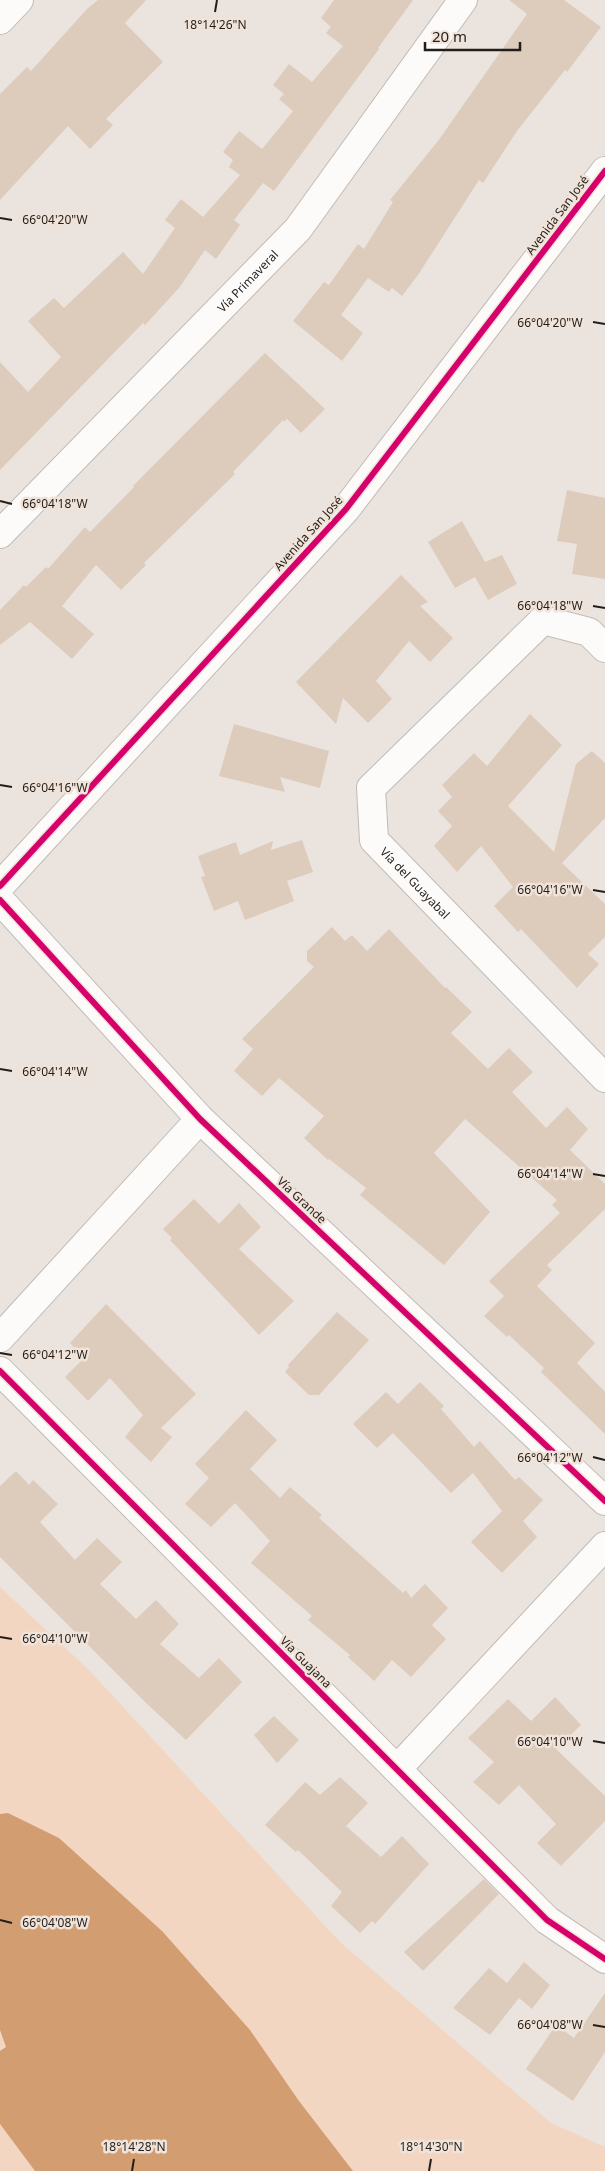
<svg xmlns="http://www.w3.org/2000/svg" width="605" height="2171" font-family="'Noto Sans',sans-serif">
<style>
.green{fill:#f2d6c1}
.water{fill:#d39d72}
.building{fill:#ddcbbc}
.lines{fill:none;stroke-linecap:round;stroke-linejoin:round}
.minor-casing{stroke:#c1bbb6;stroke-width:30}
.tertiary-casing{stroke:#c1bbb6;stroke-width:30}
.minor{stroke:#fcfbfa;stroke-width:28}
.tertiary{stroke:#fcfbfa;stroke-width:28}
.cycleway-casing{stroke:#f0e3d9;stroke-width:9}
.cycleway{stroke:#d6006c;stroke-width:6}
.ticks{fill:none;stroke:#231e1a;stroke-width:2}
.labels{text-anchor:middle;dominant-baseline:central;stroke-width:5;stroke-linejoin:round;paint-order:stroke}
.street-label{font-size:12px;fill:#231e1a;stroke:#f0e3d9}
.ticks-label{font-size:12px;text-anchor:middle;fill:#231e1a;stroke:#f0e3d9;stroke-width:5;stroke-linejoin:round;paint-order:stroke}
</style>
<rect width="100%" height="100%" fill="#ebe4de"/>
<polygon class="green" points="0,1587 89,1670 340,1942 551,2123 605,2147 605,2171 0,2171"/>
<polygon class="water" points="8,1813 59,1838 162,1931 250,2030 299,2101 353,2171 35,2171 0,2124 0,2051 6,2047 0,2030 0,1814"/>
<g class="building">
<polygon points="98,0 146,0 125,23 163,62 106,119 113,125 90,149 68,126 0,200 0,94 27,67 31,71 87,9"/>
<polygon points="334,0 413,0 378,48 379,49 274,191 263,183 234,220 240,225 216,259 205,250 179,288 145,325 143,323 0,470 0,362 28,392 61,357 28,321 54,298 64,308 123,252 143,274 175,228 165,220 181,199 203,217 240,175 229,167 233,160 223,152 239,131 262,149 293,111 279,99 284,94 273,85 289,64 312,82 343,46 326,33 331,27 321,18"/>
<polygon points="509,0 564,0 601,27 567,72 565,70 517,131 483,183 479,180 418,275 402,296 392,288 389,292 368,278 341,315 363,333 342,361 293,321 324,282 329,285 358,244 364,249 393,202 390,200 438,141 527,14"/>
<polygon points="265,353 325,409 301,433 287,419 284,422 283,420 233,472 235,474 144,563 146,565 121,590 96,565 62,606 94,634 72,659 30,622 0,645 0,610 24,585 26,587 46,567 48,569 85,527 90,532 134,487 133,486"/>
<polygon points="567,490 605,498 605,579 572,574 577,544 557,541"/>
<polygon points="462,521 485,562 502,555 517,584 488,600 475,577 455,588 428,542"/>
<polygon points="401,575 428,602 420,606 453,638 430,662 409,641 376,681 392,699 368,723 343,698 336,724 296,682"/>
<polygon points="530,714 562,745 508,806 554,852 576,764 592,751 605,763 605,818 562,863 605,904 605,937 588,954 599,964 577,988 521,929 518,932 494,906 513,887 481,846 457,872 434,846 452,826 438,811 452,797 442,785 474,753 487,766"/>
<polygon points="234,724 329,751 320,788 280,777 285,792 219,776"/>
<polygon points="302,840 313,872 287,881 294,901 245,920 238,901 214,911 201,877 205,876 198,856 236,842 240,855 273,841 271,850"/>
<polygon points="332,927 345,941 352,935 367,951 389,929 445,988 446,987 472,1012 451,1033 488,1069 509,1048 533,1072 512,1092 546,1128 567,1107 588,1129 570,1150 605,1184 605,1209 547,1265 552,1270 537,1286 595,1343 577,1363 605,1392 605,1434 541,1372 544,1368 509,1335 507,1337 484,1316 504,1296 489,1281 560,1213 552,1205 557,1200 465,1119 434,1153 490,1212 444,1265 360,1195 366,1188 329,1159 328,1160 304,1138 324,1116 279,1078 262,1096 234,1071 253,1049 242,1039 314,967 307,961 307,951"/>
<polygon points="194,1199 219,1224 239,1203 261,1227 239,1249 294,1301 259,1335 170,1240 172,1238 163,1229"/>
<polygon points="106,1304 196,1394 161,1428 172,1437 151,1462 125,1437 143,1415 110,1378 88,1401 65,1377 84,1358 70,1343"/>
<polygon points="337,1312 369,1340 319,1395 309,1395 285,1372 289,1367 288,1365"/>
<polygon points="420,1382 444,1406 441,1409 474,1447 480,1441 515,1480 519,1477 543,1500 523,1521 537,1537 502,1573 471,1542 502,1511 473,1473 451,1493 393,1433 377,1448 353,1424 386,1392 398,1404"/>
<polygon points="246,1410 277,1440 250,1469 280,1498 290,1487 322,1515 319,1518 403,1593 406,1590 411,1598 425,1584 448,1608 432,1625 446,1639 411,1677 392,1660 374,1681 348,1657 350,1655 308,1620 312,1616 251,1563 270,1541 235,1503 211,1527 185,1504 209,1478 195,1464"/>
<polygon points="16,1471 29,1485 33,1480 58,1504 40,1522 75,1560 97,1538 122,1562 100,1584 136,1619 156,1600 179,1624 160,1644 199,1678 219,1658 242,1682 186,1740 144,1701 0,1557 0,1486"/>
<polygon points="555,1697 581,1725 556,1749 605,1796 605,1821 561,1866 537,1843 556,1824 519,1785 499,1805 473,1782 494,1762 468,1738 508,1699 531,1721"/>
<polygon points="274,1716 299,1740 277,1763 254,1735"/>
<polygon points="340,1777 368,1803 346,1826 381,1857 402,1836 429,1864 375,1924 372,1921 360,1933 331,1906 342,1892 298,1850 296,1852 265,1825 305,1782 320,1795"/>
<polygon points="484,1879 499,1894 423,1971 404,1952"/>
<polygon points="524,1962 550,1985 532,2009 519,1998 490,2035 453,2008 489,1968 507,1983"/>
<polygon points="605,1993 605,2052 573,2101 526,2069 556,2025 574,2038"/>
</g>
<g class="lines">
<defs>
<g id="minor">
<polyline points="0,20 19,0"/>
<path id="s1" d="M0 534 298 229 463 0"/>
<path id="s2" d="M605 648 589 632 543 620 371 788 374 840 605 1078"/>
<polyline points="0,900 200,1119 605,1501"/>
<polyline points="0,1338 200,1119"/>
<polyline points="0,1371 547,1920 605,1959"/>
<polyline points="397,1769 605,1546"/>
</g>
<polyline id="tertiary" points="0,886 346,509 605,171"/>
</defs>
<use href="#minor" class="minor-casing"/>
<use href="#tertiary" class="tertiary-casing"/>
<use href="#minor" class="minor"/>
<use href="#tertiary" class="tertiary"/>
<defs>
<g id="cycleway">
<polyline points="0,886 346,509 605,171"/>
<polyline points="0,900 200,1119 605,1501"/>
<polyline points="0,1371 547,1920 605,1959"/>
</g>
</defs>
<use href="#cycleway" class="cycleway-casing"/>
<use href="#cycleway" class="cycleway"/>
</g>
<path class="ticks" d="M215 12 217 0M0 218 12 220M593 322 605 324M0 501 12 504M593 606 605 608M0 785 12 787M593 890 605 892M0 1069 12 1071M593 1174 605 1176M0 1353 12 1355M593 1457 605 1460M0 1637 12 1639M593 1741 605 1743M0 1920 12 1923M593 2025 605 2027M132 2171 134 2159M429 2171 431 2159"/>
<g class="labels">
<g class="street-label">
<text transform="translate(557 215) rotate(-53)">Avenida San José</text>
<text stroke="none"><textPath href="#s1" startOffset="354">Vía Primaveral</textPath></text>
<text transform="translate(308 533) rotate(-48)">Avenida San José</text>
<text stroke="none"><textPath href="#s2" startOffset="422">Vía del Guayabal</textPath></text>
<text transform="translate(302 1200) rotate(43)">Vía Grande</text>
<text transform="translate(306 1662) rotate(45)">Vía Guajana</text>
</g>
</g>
<g class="ticks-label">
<text x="215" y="29">18°14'26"N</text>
<text x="55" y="224">66°04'20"W</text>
<text x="550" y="327">66°04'20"W</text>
<text x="55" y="508">66°04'18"W</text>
<text x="550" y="610">66°04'18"W</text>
<text x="55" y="792">66°04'16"W</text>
<text x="550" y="894">66°04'16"W</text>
<text x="55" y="1076">66°04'14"W</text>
<text x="550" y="1178">66°04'14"W</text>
<text x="55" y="1359">66°04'12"W</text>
<text x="550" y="1462">66°04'12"W</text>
<text x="55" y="1643">66°04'10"W</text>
<text x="550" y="1746">66°04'10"W</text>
<text x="55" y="1927">66°04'08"W</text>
<text x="550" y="2029">66°04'08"W</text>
<text x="134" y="2151">18°14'28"N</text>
<text x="431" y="2151">18°14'30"N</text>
</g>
<path d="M425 42v8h95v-8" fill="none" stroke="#231e1a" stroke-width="2.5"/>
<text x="432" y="42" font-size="15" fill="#231e1a" stroke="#f0e3d9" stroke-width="4" paint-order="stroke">20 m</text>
</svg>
